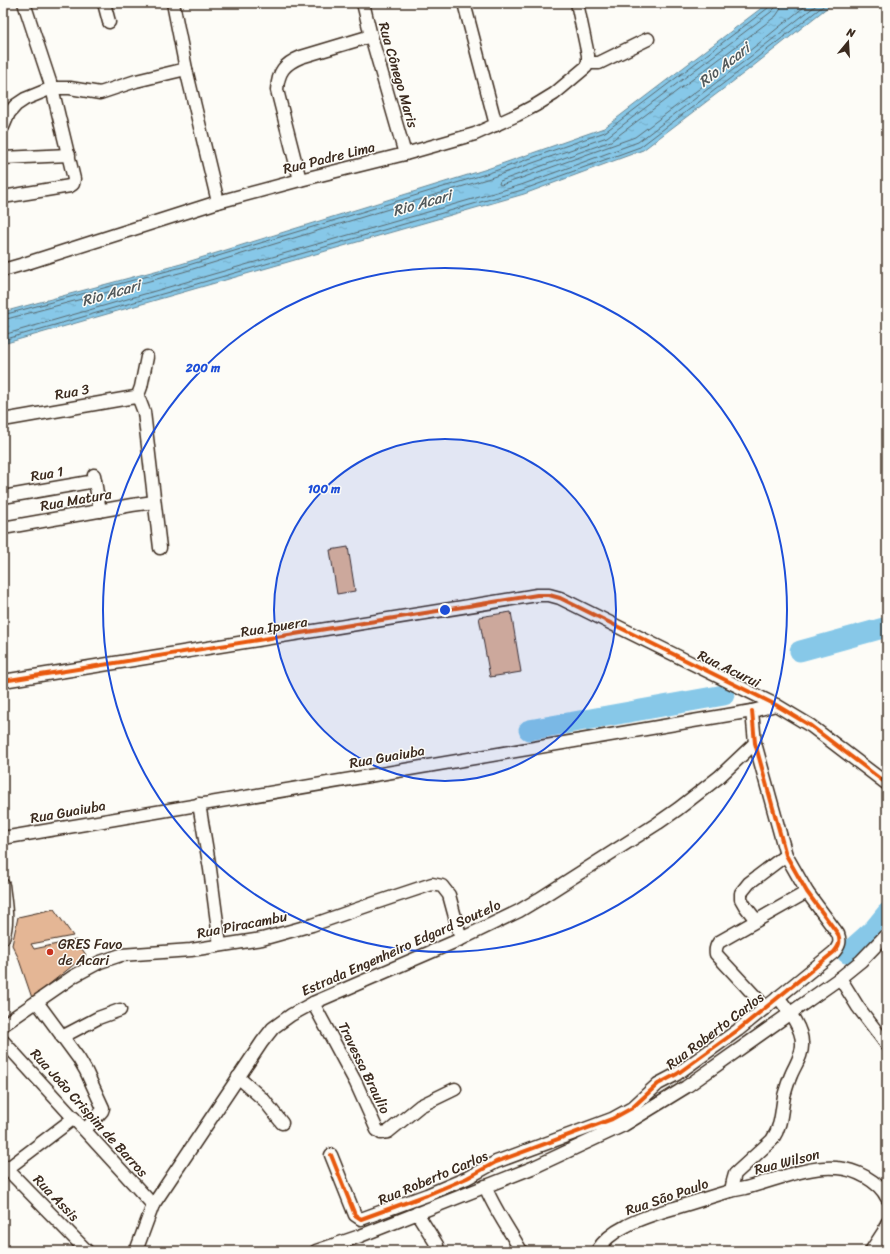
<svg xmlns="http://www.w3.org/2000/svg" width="890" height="1254" font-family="Sriracha,sans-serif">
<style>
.water{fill:url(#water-ripples);stroke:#698997}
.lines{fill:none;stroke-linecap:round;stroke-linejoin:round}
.shore{stroke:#59696f;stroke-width:1}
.river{stroke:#87c8e8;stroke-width:21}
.building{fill:#e4b695;stroke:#3b2a1e}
.minor-casing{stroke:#3b2a1e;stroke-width:15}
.minor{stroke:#fdfcf7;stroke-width:12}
.cycleway-casing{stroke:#fdfcf7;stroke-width:6}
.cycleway{stroke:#e8590c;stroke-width:4}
.ring{fill:none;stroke:#1d4ed8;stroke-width:2}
.poi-dot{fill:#c8321e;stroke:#fdfcf7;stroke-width:1.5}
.labels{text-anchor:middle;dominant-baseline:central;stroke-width:3;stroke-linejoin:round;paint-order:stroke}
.street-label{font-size:14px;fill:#3b2a1e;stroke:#fdfcf7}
.poi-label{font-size:14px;fill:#3b2a1e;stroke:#fdfcf7;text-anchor:start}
.water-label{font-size:15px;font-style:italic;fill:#52595b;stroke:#fdfcf7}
.centre{fill:#1d4ed8;stroke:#fdfcf7;stroke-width:2}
.ring-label{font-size:12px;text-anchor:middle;font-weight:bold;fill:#1d4ed8;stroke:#fdfcf7;stroke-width:3;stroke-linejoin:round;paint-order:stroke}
</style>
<defs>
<pattern id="water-ripples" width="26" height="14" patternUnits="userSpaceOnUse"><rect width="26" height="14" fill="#87c8e8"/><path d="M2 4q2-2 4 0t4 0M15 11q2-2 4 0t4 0" fill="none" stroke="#75acc7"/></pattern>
</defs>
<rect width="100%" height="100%" fill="#fdfcf7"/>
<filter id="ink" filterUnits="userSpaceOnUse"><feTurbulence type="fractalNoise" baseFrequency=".025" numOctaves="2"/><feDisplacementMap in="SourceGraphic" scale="8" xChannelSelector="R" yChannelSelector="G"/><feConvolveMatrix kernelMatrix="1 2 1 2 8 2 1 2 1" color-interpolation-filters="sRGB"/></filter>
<g filter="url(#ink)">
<polygon class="water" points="768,3 833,3 752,67 643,150 524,194 3,344 3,312 181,264 487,169 604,128"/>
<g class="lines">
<g class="shore">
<polyline points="781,3 780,10 776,16 611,141 500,181 499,184 501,185 519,179 635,137 743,56 809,3"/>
<polyline points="3,315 182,267 489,173 605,132 768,8 770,3"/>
<polyline points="3,320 183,272 490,178 607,137 771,12 775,8 775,3"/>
<polyline points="3,335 521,185 638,142 746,60 819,3"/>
<polyline points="3,340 522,190 640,147 749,64 827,3"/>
</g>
<g class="river">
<polyline points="800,651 887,627"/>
<polyline points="529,730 724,695"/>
<polyline points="847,953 874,929 887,913"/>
</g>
</g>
<g class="building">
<polygon points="348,547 355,591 337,594 330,550"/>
<polygon points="511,612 521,672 490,677 479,617"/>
<polygon points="54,909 73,936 31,944 34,949 76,940 86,955 32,998 18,957 12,945 18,917"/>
</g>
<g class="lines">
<defs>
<g id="minor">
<polyline points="104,3 109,22"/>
<polyline points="173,3 186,69 218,202"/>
<polyline points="363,3 371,36 405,154"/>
<polyline points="464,3 496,125"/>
<polyline points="588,62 593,63 599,63 648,39"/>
<polyline points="3,127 9,113 16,105 25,99 52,88 70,88 100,93 136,81 186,69"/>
<polyline points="3,158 69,155"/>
<path d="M300 180 277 90C278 72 284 64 301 57L371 36"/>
<polyline points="3,197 70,186 73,184 74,179 52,88 24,3"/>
<polyline points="3,270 24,264 218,202 300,180 405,154 475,134 517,115 536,105 554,94 586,67 588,62 588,55 577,3"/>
<polyline points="137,398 141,387 147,357"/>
<polyline points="3,420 129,398 135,397 139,399 144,412 160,548"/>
<polyline points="94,475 100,511"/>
<polyline points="3,497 95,481"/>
<polyline points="3,528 132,505 154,502"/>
<polyline points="3,681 537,595 549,595 560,598 776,705 811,726 887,784"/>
<polyline points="199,804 210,869 220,945"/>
<polyline points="3,838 752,711 776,705"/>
<path d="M3 885C5 904 9 920 3 938"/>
<polyline points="756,920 745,906 741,899 741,893 749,883 786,855"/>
<polyline points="840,978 858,1007 887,1045"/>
<polyline points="37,1002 79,1059 86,1071 103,1108 102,1111 85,1130"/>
<polyline points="313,1003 356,1083 377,1130 381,1133 388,1132 420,1106 455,1089"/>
<path d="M766 1008 716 954C715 949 716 946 719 942L807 892"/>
<polyline points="3,1025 74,976 100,962 121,955 191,950 262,939 312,925 375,903 432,884 442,886 449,895 461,939"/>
<polyline points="62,1037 98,1018 120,1010"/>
<polyline points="3,1041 153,1205"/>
<polyline points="238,1077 264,1100 282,1123"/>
<path d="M331 1155 355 1215 361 1219 427 1195 467 1178 496 1162 612 1119 632 1108 658 1084 677 1074 738 1030 834 952C839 946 841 942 838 934L807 892 786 855 755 743 752 711"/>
<polyline points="3,1165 87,1251"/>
<polyline points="3,1172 74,1118"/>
<path d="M485 1186C494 1209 509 1229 521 1251"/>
<path d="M731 1191 733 1181 735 1174 772 1140C782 1125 781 1112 784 1096 786 1089 788 1082 791 1075 795 1065 803 1055 802 1043 802 1027 787 1009 778 997"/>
<polyline points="417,1213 437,1245 437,1251"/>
<polyline points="136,1251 153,1205 262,1042 273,1028 291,1015 313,1003 461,939 519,911 539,899 658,823 678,809 719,777 755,743"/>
<polyline points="316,1251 360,1236 532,1168 624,1125 686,1087 840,978 861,961 887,934"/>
<path d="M597 1251C604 1239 614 1232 626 1226 642 1217 661 1212 678 1207 695 1202 713 1196 730 1191 735 1190 740 1189 745 1188 773 1181 809 1165 837 1168 855 1169 879 1181 887 1198"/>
<polyline points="871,1251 884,1231 887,1223"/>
</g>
</defs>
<use href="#minor" class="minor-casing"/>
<use href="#minor" class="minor"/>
<defs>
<g id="cycleway">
<polyline points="3,681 537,595 549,595 560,598 776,705 811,726 887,784"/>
<path d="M331 1155 355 1215 361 1219 427 1195 467 1178 496 1162 612 1119 632 1108 658 1084 677 1074 738 1030 834 952C839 946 841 942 838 934L807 892 786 855 755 743 752 711"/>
</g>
</defs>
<use href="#cycleway" class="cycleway-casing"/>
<use href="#cycleway" class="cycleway"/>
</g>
</g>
<circle cx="445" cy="610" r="171" fill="#1d4ed8" fill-opacity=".12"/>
<g class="ring">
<circle cx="445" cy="610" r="171"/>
<circle cx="445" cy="610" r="342"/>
</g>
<circle class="poi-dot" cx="50" cy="952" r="4"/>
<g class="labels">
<g class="street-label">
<text transform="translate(398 75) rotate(74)">Rua Cônego Maris</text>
<text transform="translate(329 158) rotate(-14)">Rua Padre Lima</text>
<text transform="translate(72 392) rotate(-10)">Rua 3</text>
<text transform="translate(47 474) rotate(-9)">Rua 1</text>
<text transform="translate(76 500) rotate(-10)">Rua Matura</text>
<text transform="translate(274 627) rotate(-9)">Rua Ipuera</text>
<text transform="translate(729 669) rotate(26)">Rua Acurui</text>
<text transform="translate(387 757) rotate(-10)">Rua Guaiuba</text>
<text transform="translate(68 812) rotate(-10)">Rua Guaiuba</text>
<text transform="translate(242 925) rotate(-11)">Rua Piracambu</text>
<text transform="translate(401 948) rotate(-24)">Estrada Engenheiro Edgard Soutelo</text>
<text transform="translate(715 1031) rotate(-37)">Rua Roberto Carlos</text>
<text transform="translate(364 1068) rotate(64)">Travessa Braulio</text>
<text transform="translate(89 1113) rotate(48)">Rua Joāo Crispim de Barros</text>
<text transform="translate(787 1162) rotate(-14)">Rua Wilson</text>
<text transform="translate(433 1178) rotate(-23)">Rua Roberto Carlos</text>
<text transform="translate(667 1197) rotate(-19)">Rua Sāo Paulo</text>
<text transform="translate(56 1198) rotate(46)">Rua Assis</text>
</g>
<g class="poi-label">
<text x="58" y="944">GRES Favo<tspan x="58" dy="16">de Acari</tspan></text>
</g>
<g class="water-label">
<text transform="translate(724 65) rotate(-38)">Rio Acari</text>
<text transform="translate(422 203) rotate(-16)">Rio Acari</text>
<text transform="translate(111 293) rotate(-16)">Rio Acari</text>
</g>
</g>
<circle cx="445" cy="610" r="6" class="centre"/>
<g class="ring-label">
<text x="203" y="372">200 m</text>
<text x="324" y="493">100 m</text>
</g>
<rect width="890" height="1254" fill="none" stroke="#fdfcf7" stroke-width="16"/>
<rect x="8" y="8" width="874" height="1238" fill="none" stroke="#3b2a1e" stroke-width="1.5" filter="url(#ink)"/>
<g transform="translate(848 42) rotate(18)" stroke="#fdfcf7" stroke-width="3" paint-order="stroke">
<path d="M0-3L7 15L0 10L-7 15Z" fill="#3b2a1e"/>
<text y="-6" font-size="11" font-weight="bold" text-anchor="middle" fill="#3b2a1e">N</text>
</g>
</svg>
